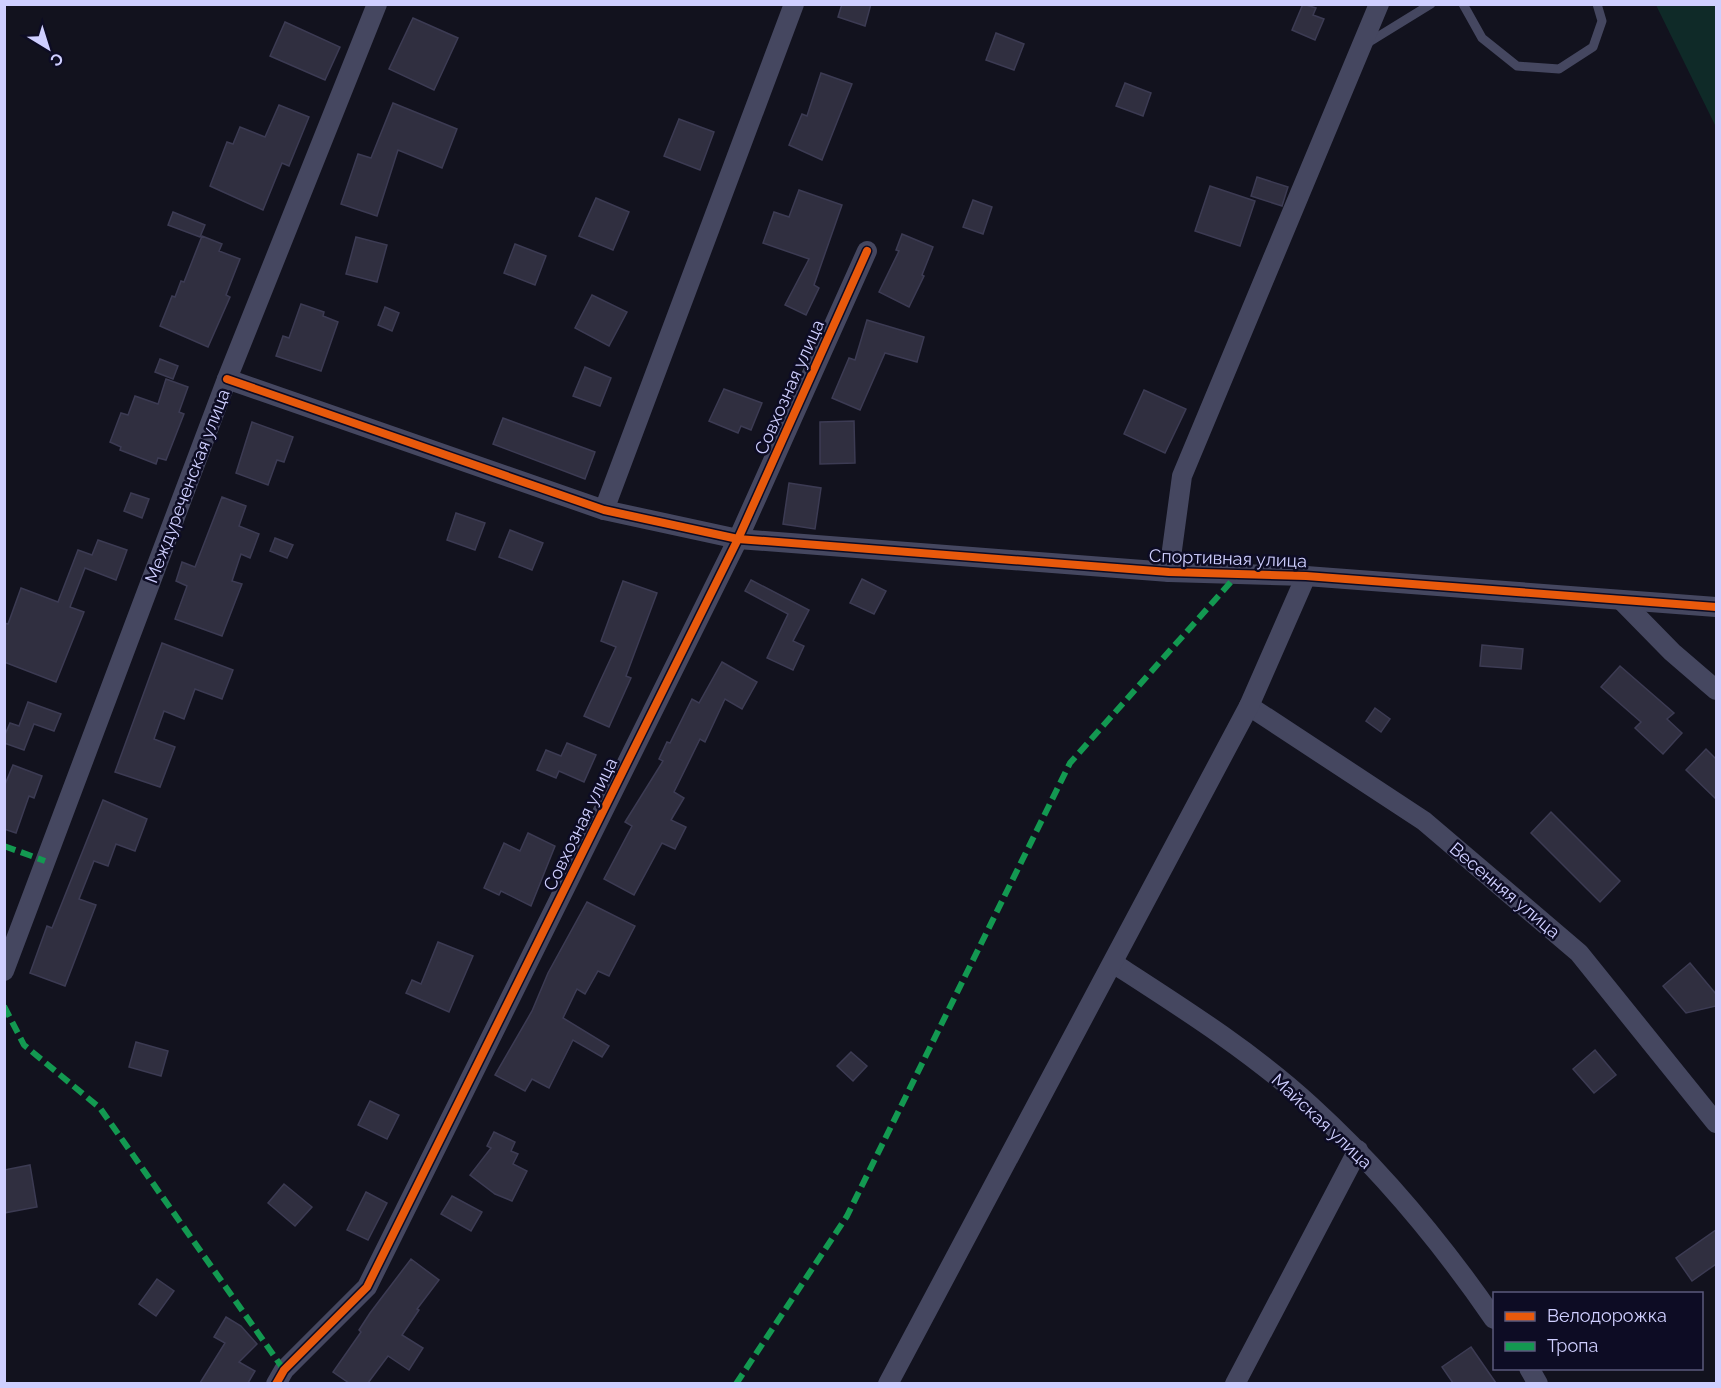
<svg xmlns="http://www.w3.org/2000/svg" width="1721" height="1388" font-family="Raleway,sans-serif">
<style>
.green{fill:#0f2a28}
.building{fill:#302f40;stroke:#3c3b53;stroke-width:1.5}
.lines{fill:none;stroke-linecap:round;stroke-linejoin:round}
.service{stroke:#454760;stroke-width:9}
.minor{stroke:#454760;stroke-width:20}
.quiet{stroke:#139951;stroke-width:6;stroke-dasharray:12 6;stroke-linecap:butt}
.cycleway-casing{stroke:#0d0c24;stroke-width:11}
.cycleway{stroke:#e8590c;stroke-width:8}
.labels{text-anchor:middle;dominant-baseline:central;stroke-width:5;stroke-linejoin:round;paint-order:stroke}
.street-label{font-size:18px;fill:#cfcfff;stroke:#0d0c24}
</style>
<rect width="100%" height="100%" fill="#12121e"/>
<polygon class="green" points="1656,5 1716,5 1716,127"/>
<g class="building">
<polygon points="842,4 871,4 865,26 838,17"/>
<polygon points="1303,4 1316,8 1313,15 1324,19 1315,40 1292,30"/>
<polygon points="413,18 458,38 434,90 389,69"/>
<polygon points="285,22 340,47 325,80 270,56"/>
<polygon points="996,33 1024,44 1014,70 986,60"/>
<polygon points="821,73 852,84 822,160 789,145 802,114 807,116"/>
<polygon points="1125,83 1151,93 1143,116 1116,106"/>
<polygon points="393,103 457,129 442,168 398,150 377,216 341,204 358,154 371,158"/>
<polygon points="279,105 309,117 289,166 282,163 263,210 210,186 227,142 233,144 240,127 265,137"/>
<polygon points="679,119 714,132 700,170 664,156"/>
<polygon points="1257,177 1288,187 1282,206 1251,196"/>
<polygon points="1210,186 1255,201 1240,246 1195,231"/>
<polygon points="799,190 842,205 814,285 819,288 806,315 785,305 809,259 763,243 774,212 789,217"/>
<polygon points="596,198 629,212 613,250 579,236"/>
<polygon points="973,200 992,207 983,234 963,227"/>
<polygon points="173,212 205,225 200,237 168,225"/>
<polygon points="902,234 933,247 922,275 924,276 909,307 879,292 899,251 896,250"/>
<polygon points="202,236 222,244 219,251 240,259 226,295 230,297 208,347 160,326 172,296 175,297 181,281 184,282"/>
<polygon points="356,237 387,245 377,282 346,274"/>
<polygon points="515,244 546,256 535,285 504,273"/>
<polygon points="592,295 627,312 609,346 575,328"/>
<polygon points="301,304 324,312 323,316 338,322 321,371 276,356 283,336 289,338"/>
<polygon points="385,307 399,313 392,331 378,325"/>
<polygon points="867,320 924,337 917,362 885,353 860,410 832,398 849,358 855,360"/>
<polygon points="160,359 178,366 173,379 155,372"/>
<polygon points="585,367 611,378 600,406 573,396"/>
<polygon points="166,379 188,387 179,412 184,414 166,460 158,458 156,464 120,450 121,447 110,442 121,413 128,415 135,396 158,404"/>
<polygon points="724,389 762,403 751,430 741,426 738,433 709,421"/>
<polygon points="1144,390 1186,409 1165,453 1124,434"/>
<polygon points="503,418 595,452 585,479 493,444"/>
<polygon points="854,421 855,463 820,464 820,422"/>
<polygon points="252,422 293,437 284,462 277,460 268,485 236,473"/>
<polygon points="789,483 821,488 815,529 783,524"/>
<polygon points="131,493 149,499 142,518 124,511"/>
<polygon points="222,497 246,506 239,526 259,534 250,558 241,554 232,581 242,584 222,636 175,619 187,586 176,581 182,562 195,567"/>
<polygon points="456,513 485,523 475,550 447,540"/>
<polygon points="510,530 543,543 532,570 499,557"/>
<polygon points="275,538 293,545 287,558 270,551"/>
<polygon points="98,540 127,550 116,580 85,568 70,607 84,612 56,682 4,662 4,623 8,624 21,588 58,602 78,550 92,555"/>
<polygon points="862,579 886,591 874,614 850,603"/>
<polygon points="751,580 809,610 793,641 804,646 793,670 767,658 788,614 745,591"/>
<polygon points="623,581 657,593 626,676 631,678 609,727 584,716 616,647 601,641"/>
<polygon points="162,643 233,670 222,699 195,689 184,719 164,711 154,739 175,747 160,787 115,772"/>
<polygon points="1482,645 1523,649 1521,669 1480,666"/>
<polygon points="722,662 757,682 742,709 725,699 705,742 700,739 674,792 684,798 671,820 686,827 675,849 662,843 634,895 604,879 632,826 625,822 663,761 659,759 667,742 670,743 692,699 699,703"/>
<polygon points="1620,666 1674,713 1667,719 1682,733 1663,754 1635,728 1641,722 1601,687"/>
<polygon points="28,702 61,714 54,731 34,724 24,750 4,743 4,737 10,723 19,726"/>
<polygon points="1375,708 1390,719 1381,732 1366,721"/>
<polygon points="567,743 596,755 584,782 559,771 556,778 537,770 546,750 561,756"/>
<polygon points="1706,749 1716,759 1716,799 1686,770"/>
<polygon points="13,765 42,776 34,798 29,796 16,833 4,829 4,787"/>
<polygon points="103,800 147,819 135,851 116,844 108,866 94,861 79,899 96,905 65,986 30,973 47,926 52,928"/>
<polygon points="1551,812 1620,881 1600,902 1531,833"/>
<polygon points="528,833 555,846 531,906 501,891 499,895 484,888 504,843 520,851"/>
<polygon points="587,902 635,926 609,976 598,971 585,994 577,989 563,1018 609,1046 602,1057 573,1040 549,1088 532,1079 525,1091 495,1075 532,1011 548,973"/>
<polygon points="438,942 473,956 449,1012 406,993 412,980 421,984"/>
<polygon points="1690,963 1716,994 1716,1006 1686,1013 1663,986"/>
<polygon points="136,1042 168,1051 161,1076 129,1067"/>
<polygon points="1595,1050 1616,1075 1594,1093 1573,1069"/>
<polygon points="851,1052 867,1066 853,1081 837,1066"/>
<polygon points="370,1101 399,1115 387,1139 358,1125"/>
<polygon points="494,1132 515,1142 511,1151 518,1154 513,1164 527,1171 512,1201 495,1194 470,1175 491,1148 487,1146"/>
<polygon points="30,1165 37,1207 4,1213 4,1170"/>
<polygon points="284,1184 312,1207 295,1226 268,1203"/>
<polygon points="366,1192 387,1203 368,1240 347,1230"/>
<polygon points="452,1196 482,1212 471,1231 441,1214"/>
<polygon points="1716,1230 1716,1264 1692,1281 1676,1258"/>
<polygon points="411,1259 439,1280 417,1309 419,1310 402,1335 423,1348 409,1370 388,1356 368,1383 349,1383 333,1372 361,1332 359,1330 370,1313"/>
<polygon points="157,1279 174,1291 156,1316 139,1304"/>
<polygon points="226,1317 241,1326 257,1344 239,1362 255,1371 248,1383 200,1383 225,1343 214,1337"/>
<polygon points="1471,1347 1496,1383 1453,1383 1442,1367"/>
</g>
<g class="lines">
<g class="service">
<polyline points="1463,4 1482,38 1517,66 1559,69 1593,47 1602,21 1597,4"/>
<polyline points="1366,44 1431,4"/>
</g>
<g class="minor">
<polyline points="227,379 604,510 738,539 1169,572 1306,576 1716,607"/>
<polyline points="604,510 794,4"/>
<polyline points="1169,572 1182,476 1379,4"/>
<polyline points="1621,600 1672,652 1716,690"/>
<polyline points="1249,706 1424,821 1579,953 1716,1123"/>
<path d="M1113 963C1181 1007 1251 1051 1311 1106 1380 1169 1441 1242 1494 1319"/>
<polyline points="4,971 227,379 377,4"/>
<polyline points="1529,1368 1538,1384"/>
<polyline points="276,1384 284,1370 367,1287 738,539 867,251"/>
<polyline points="888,1384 1249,706 1306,576"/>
<polyline points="1235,1384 1358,1150"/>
</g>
<g class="quiet">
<polyline points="4,846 45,861"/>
<polyline points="4,1006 24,1045 100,1108 284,1370"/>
<polyline points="736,1384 847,1216 1070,763 1238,574"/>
</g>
<defs>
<g id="cycleway">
<polyline points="227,379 604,510 738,539 1169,572 1306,576 1716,607"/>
<polyline points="276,1384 284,1370 367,1287 738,539 867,251"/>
</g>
</defs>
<use href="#cycleway" class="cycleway-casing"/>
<use href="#cycleway" class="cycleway"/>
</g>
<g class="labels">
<g class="street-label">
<text transform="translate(789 387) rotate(-66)">Совхозная улица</text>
<text transform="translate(187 486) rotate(-69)">Междуреченская улица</text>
<text transform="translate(1228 558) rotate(2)">Спортивная улица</text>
<text transform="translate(580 824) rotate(-64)">Совхозная улица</text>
<text transform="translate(1505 890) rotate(40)">Весенняя улица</text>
<text transform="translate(1322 1121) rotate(43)">Майская улица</text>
</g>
</g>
<rect width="1721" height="1388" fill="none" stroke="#cfcfff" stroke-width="12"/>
<rect x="1493" y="1292" width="210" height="78" fill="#0d0c24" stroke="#5b5a7c" stroke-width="1.5"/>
<rect x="1505" y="1312" width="30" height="9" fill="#e8590c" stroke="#5b5a7c" stroke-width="1.5"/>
<text x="1547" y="1322" font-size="18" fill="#cfcfff">Велодорожка</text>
<rect x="1505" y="1342" width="30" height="9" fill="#139951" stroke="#5b5a7c" stroke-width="1.5"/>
<text x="1547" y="1352" font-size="18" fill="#cfcfff">Тропа</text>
<g transform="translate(48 48) rotate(142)" stroke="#0d0c24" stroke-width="4.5" paint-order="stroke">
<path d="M0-4.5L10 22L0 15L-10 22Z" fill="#cfcfff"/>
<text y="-9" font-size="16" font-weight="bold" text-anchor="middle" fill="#cfcfff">С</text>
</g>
</svg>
